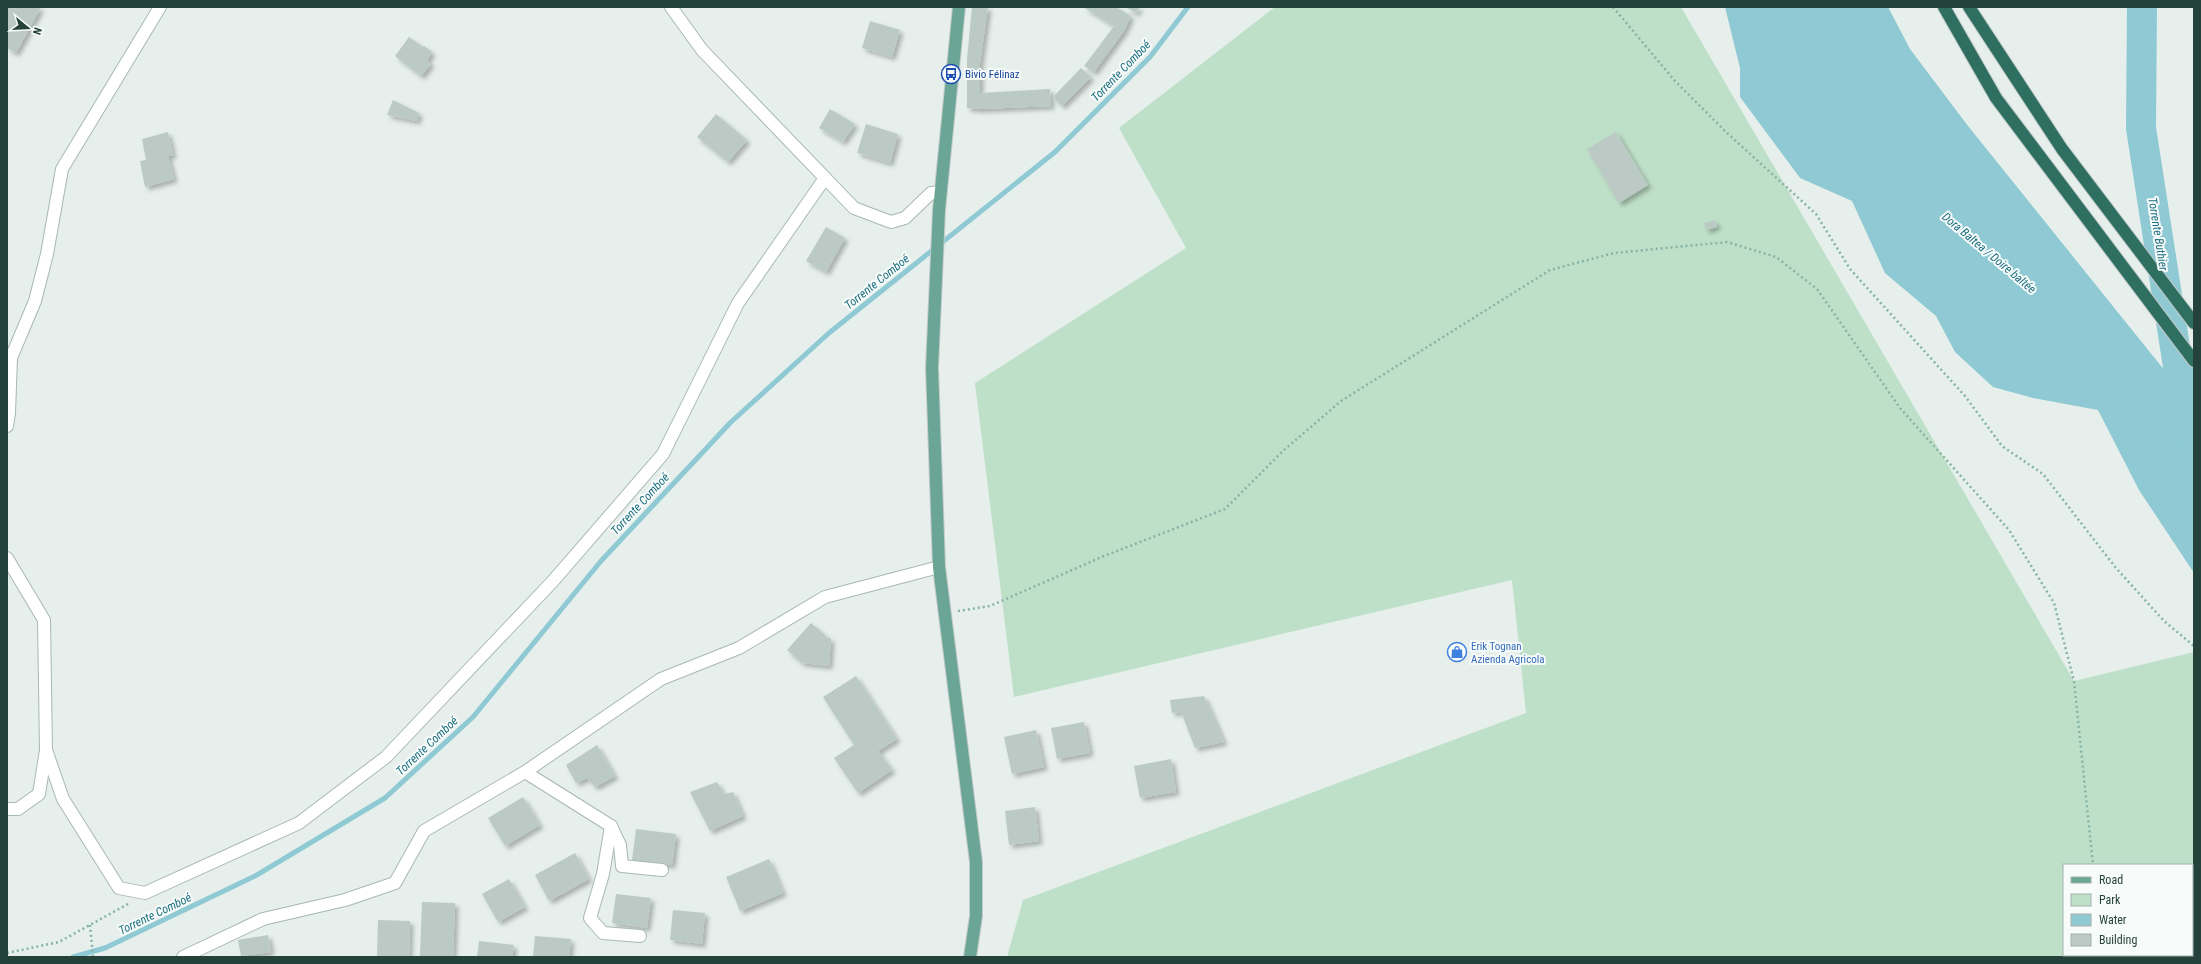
<svg xmlns="http://www.w3.org/2000/svg" width="2201" height="964" font-family="'Roboto Condensed',sans-serif">
<style>
.green{fill:#bfe0c8}
.water{fill:#8ec9d4}
.lines{fill:none;stroke-linecap:round;stroke-linejoin:round}
.stream{stroke:#8ec9d4;stroke-width:5}
.river{stroke:#8ec9d4;stroke-width:30}
.building{fill:#bbcac4;filter:url(#shadow)}
.minor-casing{stroke:#a8b8b2;stroke-width:14}
.major-casing{stroke:#c2cac8;stroke-width:14}
.highway-casing{stroke:#c2cac8;stroke-width:14}
.path{stroke:#86b3a5;stroke-width:2.5;stroke-dasharray:2 3;stroke-linecap:butt}
.minor{stroke:#fff;stroke-width:12}
.major{stroke:#6aa596;stroke-width:12}
.highway{stroke:#2f6f62;stroke-width:12}
.labels{text-anchor:middle;dominant-baseline:central;stroke-width:4;stroke-linejoin:round;paint-order:stroke}
.transit-label{font-size:11px;fill:#164399;stroke:#f7fbf9;text-anchor:start}
.shop-label{font-size:11px;fill:#366cbe;stroke:#f7fbf9;text-anchor:start}
.water-label{font-size:12px;font-style:italic;fill:#1c6f80;stroke:#f7fbf9}
</style>
<defs>
<filter id="shadow"><feDropShadow dx="3.5" dy="3.5" stdDeviation="2" flood-color="#0004"/></filter>
</defs>
<rect width="100%" height="100%" fill="#e6efeb"/>
<polygon class="green" points="1275,7 1681,7 2074,681 2194,652 2194,957 2089,957 2089,955 2192,955 2192,865 2064,865 2064,955 2085,955 2085,957 1007,957 1023,900 1526,713 1512,580 1014,697 975,383 1186,248 1119,128"/>
<polygon class="water" points="1725,7 1888,7 1910,49 1968,126 2194,407 2194,573 2139,490 2098,410 2033,398 1993,387 1955,352 1936,316 1885,273 1852,201 1800,178 1740,97 1740,68"/>
<g class="lines">
<polyline class="stream" points="73,957 105,948 255,876 385,798 473,717 601,561 731,422 829,333 1055,152 1150,57 1188,7"/>
<polyline class="river" points="2142,7 2141,128 2188,431"/>
</g>
<g class="building">
<polygon points="7,7 41,7 16,53 7,48"/>
<polygon points="972,7 988,7 980,63 980,93 1050,89 1051,106 981,109 967,108 967,59"/>
<polygon points="1083,7 1116,7 1131,16 1124,31 1094,72 1084,66 1114,26"/>
<polygon points="1125,7 1140,7 1136,13"/>
<polygon points="870,21 900,30 892,57 862,48"/>
<polygon points="409,37 423,47 424,46 432,52 427,60 431,64 421,76 395,56"/>
<polygon points="1081,68 1091,77 1062,106 1053,97"/>
<polygon points="393,100 419,113 417,121 387,115"/>
<polygon points="830,109 855,124 843,142 819,128"/>
<polygon points="716,114 747,140 728,162 697,137"/>
<polygon points="866,124 898,134 890,163 857,153"/>
<polygon points="168,132 173,155 168,156 174,179 145,187 140,161 146,160 142,139"/>
<polygon points="1616,132 1648,185 1619,203 1587,149"/>
<polygon points="1715,220 1717,227 1706,230 1704,223"/>
<polygon points="826,227 845,238 826,272 806,261"/>
<polygon points="811,623 825,635 823,638 831,638 829,666 802,663 787,650"/>
<polygon points="856,676 897,739 878,751 892,770 858,793 834,758 854,745 823,697"/>
<polygon points="1204,696 1224,742 1195,748 1181,712 1172,713 1170,700"/>
<polygon points="1084,722 1090,753 1057,759 1051,728"/>
<polygon points="1036,730 1044,767 1012,774 1004,737"/>
<polygon points="597,745 615,776 595,787 587,778 576,783 566,765"/>
<polygon points="1171,759 1176,792 1140,798 1134,766"/>
<polygon points="717,782 724,794 733,792 743,816 710,831 690,792"/>
<polygon points="523,797 540,825 505,846 488,818"/>
<polygon points="1035,807 1039,841 1009,845 1005,811"/>
<polygon points="636,829 676,834 672,865 632,860"/>
<polygon points="575,853 589,879 549,901 535,875"/>
<polygon points="769,859 783,893 740,911 726,877"/>
<polygon points="509,879 525,907 498,922 482,894"/>
<polygon points="616,894 651,898 647,928 612,923"/>
<polygon points="422,902 455,903 453,957 420,957"/>
<polygon points="673,910 705,913 702,944 670,940"/>
<polygon points="378,920 410,921 409,957 377,957"/>
<polygon points="268,935 271,952 241,956 238,940"/>
<polygon points="535,936 571,939 569,957 533,957"/>
<polygon points="479,941 514,945 512,957 477,957"/>
</g>
<g class="lines">
<defs>
<g id="minor">
<polyline points="671,7 702,50 854,208 891,222 905,218 931,193 940,192"/>
<polyline points="7,426 9,413 11,358 35,301 47,254 62,169 160,7"/>
<polyline points="7,558 44,620 46,750 39,794 18,809 7,809"/>
<polyline points="46,750 63,799 119,888 145,893 299,823 386,757 553,581 663,454 738,303 825,178"/>
<polyline points="525,772 611,826 620,845 622,866 662,870"/>
<polyline points="611,826 603,874 590,918 603,933 640,936"/>
<polyline points="183,957 263,919 345,900 395,883 424,831 525,772 661,679 739,648 825,597 939,567"/>
</g>
<polyline id="major" points="959,7 939,210 932,368 939,567 976,862 976,916 970,957"/>
<g id="highway">
<polyline points="1944,7 1996,98 2194,361"/>
<polyline points="1969,7 2062,149 2194,323"/>
</g>
</defs>
<use href="#minor" class="minor-casing"/>
<use href="#major" class="major-casing"/>
<use href="#highway" class="highway-casing"/>
<g class="path">
<polyline points="1613,7 1675,81 1726,132 1816,214 1850,269 1965,396 2002,446 2043,474 2116,568 2164,621 2194,646"/>
<polyline points="958,611 990,606 1104,556 1225,509 1283,451 1341,401 1550,270 1614,253 1727,242 1776,257 1817,289 1900,408 2009,530 2054,603 2074,681 2093,865"/>
<polyline points="90,925 93,957"/>
<polyline points="7,953 59,942 128,904"/>
<polyline points="2085,957 2085,955"/>
</g>
<use href="#minor" class="minor"/>
<use href="#major" class="major"/>
<use href="#highway" class="highway"/>
</g>
<defs>
<symbol id="bus-ring" viewBox="-11 -11 22 22"><circle r="9.5" fill="#f7fbf9" stroke="#1a4fb4" stroke-width="1.5"/><path d="M-5-6H5V4H4V6H2V4H-2V6H-4V4H-5ZM-3.5-4V0h7V-4ZM-3.5 1.2v1.5H-2V1.2ZM2 1.2v1.5H3.5V1.2Z" fill="#1a4fb4"/></symbol>
<symbol id="shop-ring" viewBox="-11 -11 22 22"><circle r="9.5" fill="#f7fbf9" stroke="#3f7fe0" stroke-width="1.5"/><path d="M-5-2.5h2.3a2.7 3.5 0 0 1 5.4 0H5L5.5 6h-11ZM-1.5-2.5h3a1.5 2.3 0 0 0-3 0Z" fill="#3f7fe0"/></symbol>
</defs>
<g fill-rule="evenodd">
<use href="#bus-ring" x="940" y="63" width="22" height="22"/>
<use href="#shop-ring" x="1446" y="641" width="22" height="22"/>
</g>
<g class="labels">
<g class="transit-label">
<text x="965" y="74">Bivio Félinaz</text>
</g>
<g class="shop-label">
<text x="1471" y="646">Erik Tognan<tspan x="1471" dy="13">Azienda Agricola</tspan></text>
</g>
<g class="water-label">
<text transform="translate(1121 71) rotate(-46)">Torrente Comboé</text>
<text transform="translate(2158 234) rotate(81)">Torrente Buthier</text>
<text transform="translate(1989 253) rotate(40)">Dora Baltea / Doire baltée</text>
<text transform="translate(877 282) rotate(-39)">Torrente Comboé</text>
<text transform="translate(640 504) rotate(-47)">Torrente Comboé</text>
<text transform="translate(427 746) rotate(-43)">Torrente Comboé</text>
<text transform="translate(155 914) rotate(-26)">Torrente Comboé</text>
</g>
</g>
<rect width="2201" height="964" fill="none" stroke="#24423a" stroke-width="16"/>
<rect x="2063" y="864" width="130" height="92" fill="#f7fbf9" stroke="#a3b1ad"/>
<rect x="2071" y="877" width="20" height="6" fill="#6aa596" stroke="#a3b1ad"/>
<text x="2099" y="884" font-size="12" fill="#24423a">Road</text>
<rect x="2071" y="894" width="20" height="12" fill="#bfe0c8" stroke="#a3b1ad"/>
<text x="2099" y="904" font-size="12" fill="#24423a">Park</text>
<rect x="2071" y="914" width="20" height="12" fill="#8ec9d4" stroke="#a3b1ad"/>
<text x="2099" y="924" font-size="12" fill="#24423a">Water</text>
<rect x="2071" y="934" width="20" height="12" fill="#bbcac4" stroke="#a3b1ad"/>
<text x="2099" y="944" font-size="12" fill="#24423a">Building</text>
<g transform="translate(28 28) rotate(108)" stroke="#f7fbf9" stroke-width="3" paint-order="stroke">
<path d="M0-3L7 15L0 10L-7 15Z" fill="#24423a"/>
<text y="-6" font-size="11" font-weight="bold" text-anchor="middle" fill="#24423a">N</text>
</g>
</svg>
